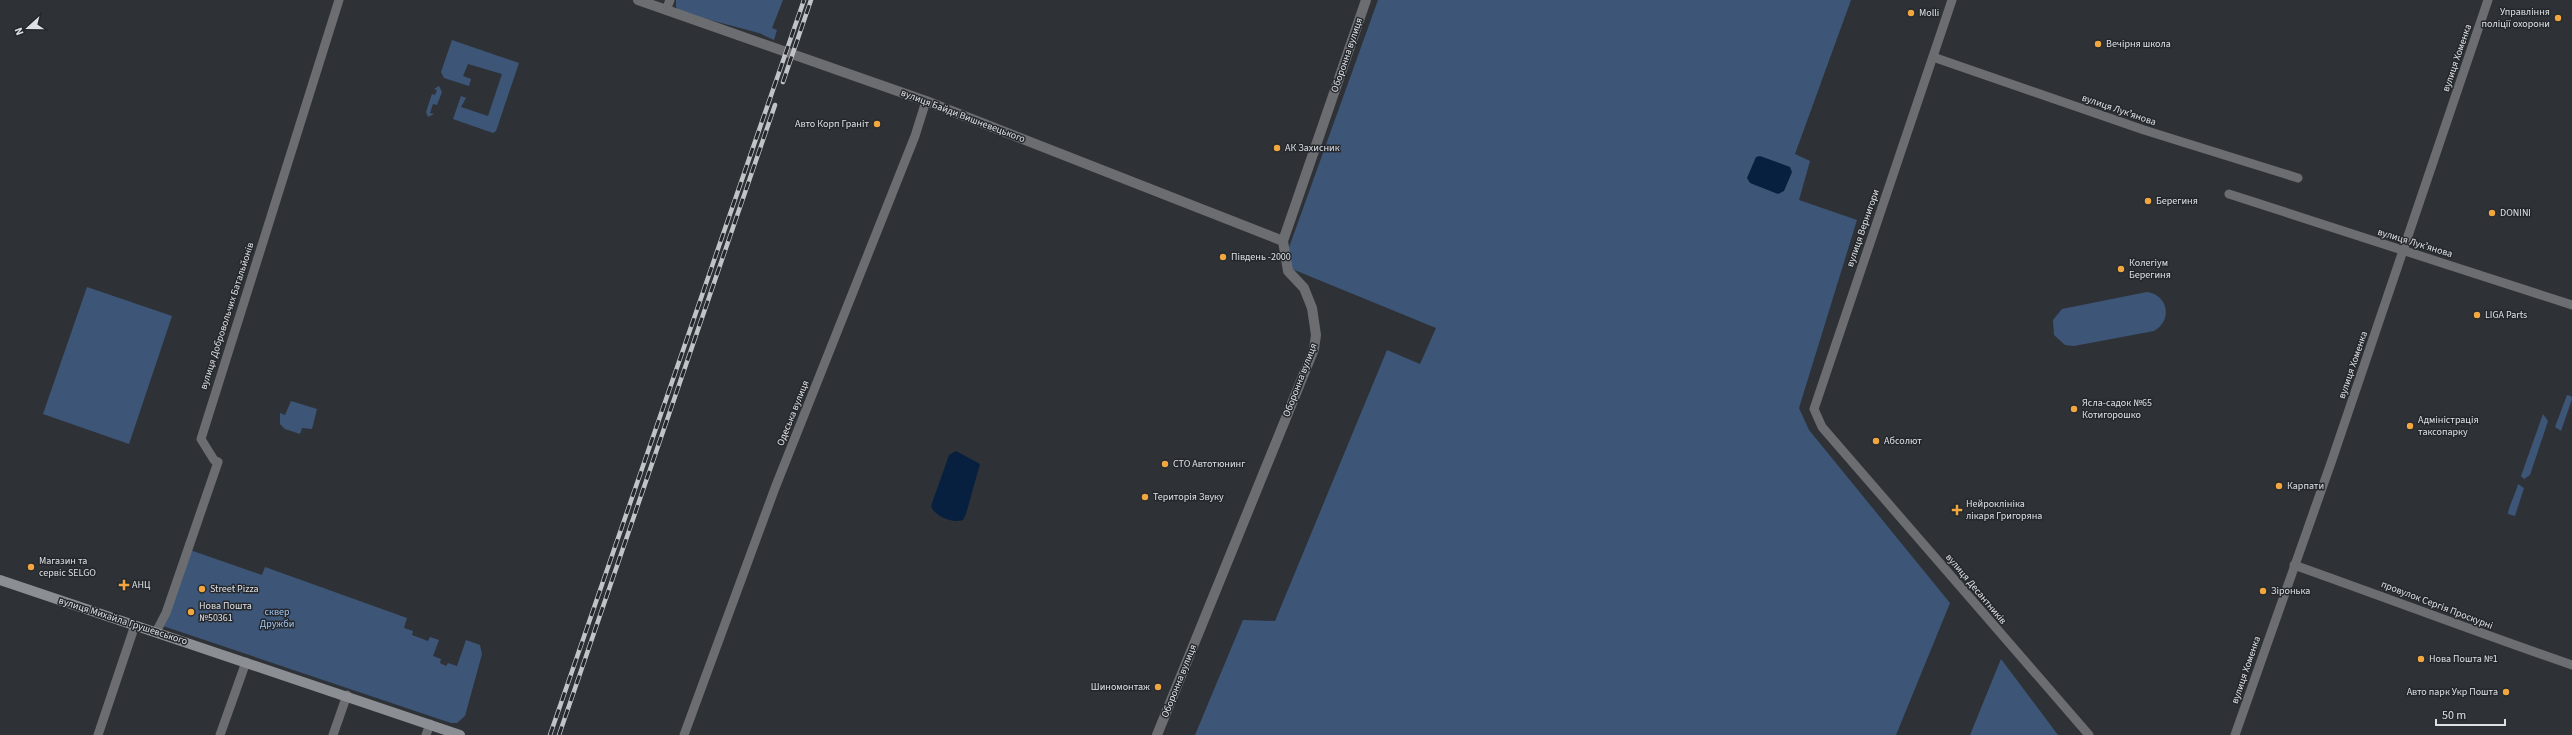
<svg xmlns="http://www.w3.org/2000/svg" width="2572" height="735" font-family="'Source Sans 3',sans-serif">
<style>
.green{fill:#3d5678}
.water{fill:#07203f}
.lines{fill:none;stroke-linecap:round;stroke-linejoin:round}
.minor{stroke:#6b6d70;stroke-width:9}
.tertiary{stroke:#6b6d70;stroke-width:10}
.secondary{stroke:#8b8e92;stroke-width:10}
.rail-casing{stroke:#c1c4c7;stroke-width:4.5}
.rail{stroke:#24282d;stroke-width:3;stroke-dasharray:9;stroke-linecap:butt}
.poi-dot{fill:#f1a63f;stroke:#24282d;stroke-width:1.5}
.labels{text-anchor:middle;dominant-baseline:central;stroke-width:3;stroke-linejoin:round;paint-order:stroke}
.poi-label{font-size:10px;fill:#dee1e4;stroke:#24282d;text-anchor:start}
.street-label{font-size:10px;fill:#dee1e4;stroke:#24282d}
.park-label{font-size:10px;fill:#a2c6f5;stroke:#24282d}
</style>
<rect width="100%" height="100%" fill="#2e3237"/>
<g class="green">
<polygon points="676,0 783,0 772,28 777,30 774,40 759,33 680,12 676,7"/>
<polygon points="1378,0 1851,0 1795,154 1810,161 1799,200 1857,220 1799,408 1809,430 1950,603 1896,735 1195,735 1243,620 1275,621 1387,350 1420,364 1436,328 1292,269 1287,253"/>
<polygon points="452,40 519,63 496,131 493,133 453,119 461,96 466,98 461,107 488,116 502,74 468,64 463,76 471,79 469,86 444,78 441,72"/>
<polygon points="439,86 442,92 437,105 433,104 430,113 434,114 428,117 426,112 432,94 435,95 437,90 434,89"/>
<polygon points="87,287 172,316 129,444 43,414"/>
<path d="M2147 292C2168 295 2173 320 2154 331L2074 346 2065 345 2054 335 2053 320 2062 309Z"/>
<polygon points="2567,395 2571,396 2572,399 2561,431 2555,427"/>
<polygon points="291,401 317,409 312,429 302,428 300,434 285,429 280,424 280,413 285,415"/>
<polygon points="2543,414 2548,421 2530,475 2524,479 2521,476"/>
<path d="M2518 484 2524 488 2515 516 2508 514C2508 508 2516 493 2518 484Z"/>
<polygon points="190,550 262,575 265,567 407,618 404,628 413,631 412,635 428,641 430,637 439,640 433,656 441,659 440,663 446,666 448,663 457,666 466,640 480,645 482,654 465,716 457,723 451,723 163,626"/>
<polygon points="2001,659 2058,735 1970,735"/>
</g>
<g class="water">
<polygon points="1760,156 1790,167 1792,172 1784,191 1778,194 1750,183 1747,178 1756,157"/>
<path d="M956 451 980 464 966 514 963 520C953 524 934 516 931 506L949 455Z"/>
</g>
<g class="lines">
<g class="minor">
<polyline points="1952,0 1814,409 1822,427 2089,735"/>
<polyline points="666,10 670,0"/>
<polyline points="1933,57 2144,130 2298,178"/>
<polyline points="2229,194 2572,305"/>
<path d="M2294 565C2387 598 2479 633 2572 665"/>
<polyline points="156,632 166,613 218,462 214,460 201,439 339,0"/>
<polyline points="98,735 135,625"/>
<polyline points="220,735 246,662"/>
<polyline points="333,735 347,695"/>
<polyline points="426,735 430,724"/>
<polyline points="684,735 775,488 915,136 926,101"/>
<polyline points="2235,735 2332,460 2488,0"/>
</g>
<g class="tertiary">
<polyline points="638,0 926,101 1283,241"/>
<polyline points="1157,735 1314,349 1316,335 1312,308 1304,288 1288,271 1283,241 1366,0"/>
</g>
<polyline class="secondary" points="0,580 460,735"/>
<defs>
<g id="rail">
<polyline points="783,82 811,0"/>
<polyline points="550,735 804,0"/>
<polyline points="559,735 775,105"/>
</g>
</defs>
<use href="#rail" class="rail-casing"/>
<use href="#rail" class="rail"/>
</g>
<g class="poi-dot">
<circle cx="1911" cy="13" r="4"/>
<circle cx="2558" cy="18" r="4"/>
<circle cx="2098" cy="44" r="4"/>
<circle cx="877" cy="124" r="4"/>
<circle cx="1277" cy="148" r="4"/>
<circle cx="2148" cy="201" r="4"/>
<circle cx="2492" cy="213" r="4"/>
<circle cx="1223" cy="257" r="4"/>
<circle cx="2121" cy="269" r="4"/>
<circle cx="2477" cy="315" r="4"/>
<circle cx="2074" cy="409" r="4"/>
<circle cx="2410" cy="426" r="4"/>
<circle cx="1876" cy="441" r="4"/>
<circle cx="1165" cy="464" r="4"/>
<circle cx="2279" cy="486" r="4"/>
<circle cx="1145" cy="497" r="4"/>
<path d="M1955 504h4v4h4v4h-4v4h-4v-4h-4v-4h4z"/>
<circle cx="31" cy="567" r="4"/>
<path d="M122 579h4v4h4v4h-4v4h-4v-4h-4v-4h4z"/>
<circle cx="202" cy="589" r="4"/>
<circle cx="2263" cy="591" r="4"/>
<circle cx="191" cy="612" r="4"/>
<circle cx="2421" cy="659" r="4"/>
<circle cx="1158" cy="687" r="4"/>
<circle cx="2506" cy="692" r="4"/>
</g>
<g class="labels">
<g class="poi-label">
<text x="2550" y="12" text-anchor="end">Управління<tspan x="2550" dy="12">поліції охорони</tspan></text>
<text x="1919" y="13">Molli</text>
<text x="2106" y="44">Вечірня школа</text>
<text x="869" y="124" text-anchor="end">Авто Корп Граніт</text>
<text x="1285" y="148">АК Захисник</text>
<text x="2156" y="201">Берегиня</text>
<text x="2500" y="213">DONINI</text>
<text x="1231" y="257">Південь -2000</text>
<text x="2129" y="263">Колегіум<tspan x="2129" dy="12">Берегиня</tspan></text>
<text x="2485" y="315">LIGA Parts</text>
<text x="2082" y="403">Ясла-садок №65<tspan x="2082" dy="12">Котигорошко</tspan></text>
<text x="2418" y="420">Адміністрація<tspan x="2418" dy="12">таксопарку</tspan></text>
<text x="1884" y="441">Абсолют</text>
<text x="1173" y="464">СТО Автотюнинг</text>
<text x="2287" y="486">Карпати</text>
<text x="1153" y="497">Територія Звуку</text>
<text x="1966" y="504">Нейроклініка<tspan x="1966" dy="12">лікаря Григоряна</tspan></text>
<text x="39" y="561">Магазин та<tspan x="39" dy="12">сервіс SELGO</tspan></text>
<text x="132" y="585">АНЦ</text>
<text x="210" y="589">Street Pizza</text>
<text x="2271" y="591">Зіронька</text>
<text x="199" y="606">Нова Пошта<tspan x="199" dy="12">№50361</tspan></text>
<text x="2429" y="659">Нова Пошта №1</text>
<text x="1150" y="687" text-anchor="end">Шиномонтаж</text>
<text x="2498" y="692" text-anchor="end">Авто парк Укр Пошта</text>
</g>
<g class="street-label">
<text transform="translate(1347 55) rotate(-71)">Оборонна вулиця</text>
<text transform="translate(2457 58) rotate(-71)">вулиця Хоменка</text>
<text transform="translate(2119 110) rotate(19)">вулиця Лукʼянова</text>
<text transform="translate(963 116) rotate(21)">вулиця Байди Вишневецького</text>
<text transform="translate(1863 228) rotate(-71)">вулиця Вернигори</text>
<text transform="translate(2415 243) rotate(17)">вулиця Лукʼянова</text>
<text transform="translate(227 316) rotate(-72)">вулиця Добровольчих Батальйонів</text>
<text transform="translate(2353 365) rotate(-71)">вулиця Хоменка</text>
<text transform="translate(1300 380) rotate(-69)">Оборонна вулиця</text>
<text transform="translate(793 413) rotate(-68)">Одеська вулиця</text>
<text transform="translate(1976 589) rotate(50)">вулиця Десантників</text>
<text transform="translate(2437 605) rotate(21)">провулок Сергія Проскурні</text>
<text transform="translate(123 621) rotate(18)">вулиця Михайла Грушевського</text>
<text transform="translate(2246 670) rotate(-71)">вулиця Хоменка</text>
<text transform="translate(1179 681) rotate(-68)">Оборонна вулиця</text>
</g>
<g class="park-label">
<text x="277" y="612">сквер<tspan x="277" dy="12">Дружби</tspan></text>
</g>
</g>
<g transform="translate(28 28) rotate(249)" stroke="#24282d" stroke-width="3" paint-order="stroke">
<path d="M0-3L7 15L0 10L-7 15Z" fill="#dee1e4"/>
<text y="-6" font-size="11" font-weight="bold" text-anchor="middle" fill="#dee1e4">N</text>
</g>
<path d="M2436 719v6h69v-6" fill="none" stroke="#dee1e4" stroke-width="2"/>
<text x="2442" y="719" font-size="12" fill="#dee1e4" stroke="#24282d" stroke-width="3" paint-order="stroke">50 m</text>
</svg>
